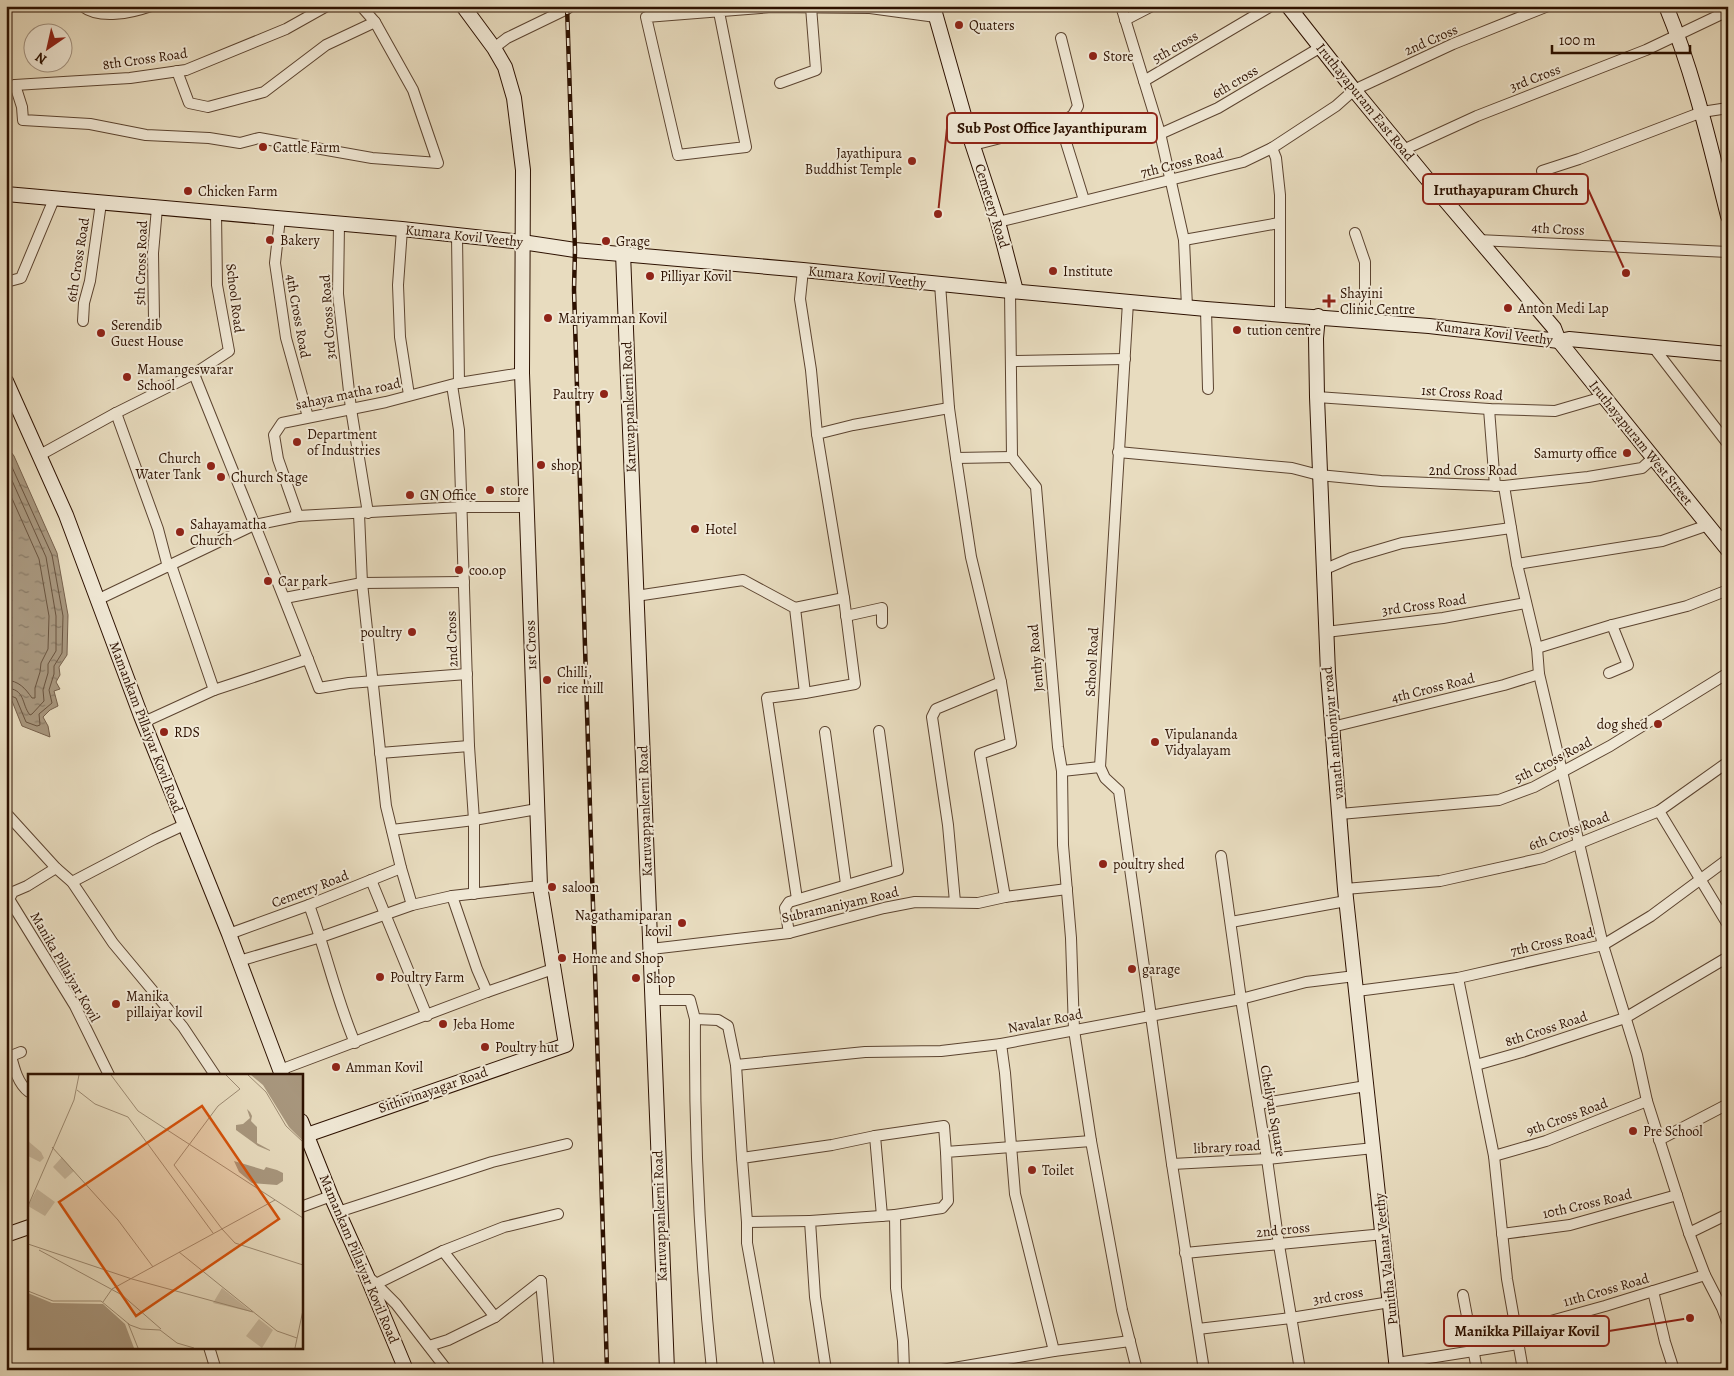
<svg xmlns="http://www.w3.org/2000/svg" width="1734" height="1376" font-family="Alegreya,serif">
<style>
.water{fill:url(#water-ripples);stroke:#77614c}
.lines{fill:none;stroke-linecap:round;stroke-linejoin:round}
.shore{stroke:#6a543f;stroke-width:1}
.street-casing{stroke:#5c4430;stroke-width:12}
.secondary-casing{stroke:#2d1100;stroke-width:16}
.street{stroke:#f0e8d5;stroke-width:10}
.secondary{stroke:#f0e8d5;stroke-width:14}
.rail-casing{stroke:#2d1100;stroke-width:4.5}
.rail{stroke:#f0e8d5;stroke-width:2.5;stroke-dasharray:8;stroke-linecap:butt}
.poi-dot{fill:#8f2418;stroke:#f0e8d5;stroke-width:2}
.labels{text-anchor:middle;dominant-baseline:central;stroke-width:4;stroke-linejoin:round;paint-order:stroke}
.poi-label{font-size:14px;fill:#2d1100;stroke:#f0e8d5;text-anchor:start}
.street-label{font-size:14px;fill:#2d1100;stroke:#f0e8d5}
.inset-road{fill:none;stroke:#9d8b73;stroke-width:1}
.view{fill:#d5520b;fill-opacity:0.15;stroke:#d5520b;stroke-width:2.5}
.inset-edge{fill:none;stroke:#2d1100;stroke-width:2.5}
.leader{fill:none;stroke:#8f2418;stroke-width:2}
.callout-dot{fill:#8f2418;stroke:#f0e8d5;stroke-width:2}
.callout{fill:#f0e8d5;stroke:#8f2418;stroke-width:2}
.callout-label{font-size:15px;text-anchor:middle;font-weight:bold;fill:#2d1100}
</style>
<defs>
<pattern id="water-ripples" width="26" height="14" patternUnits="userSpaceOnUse" patternTransform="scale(1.25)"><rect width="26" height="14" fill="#a8977e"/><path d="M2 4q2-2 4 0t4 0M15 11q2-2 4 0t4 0" fill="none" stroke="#897a65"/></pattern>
</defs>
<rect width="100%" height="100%" fill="#e8dcbf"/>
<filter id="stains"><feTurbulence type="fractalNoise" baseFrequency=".004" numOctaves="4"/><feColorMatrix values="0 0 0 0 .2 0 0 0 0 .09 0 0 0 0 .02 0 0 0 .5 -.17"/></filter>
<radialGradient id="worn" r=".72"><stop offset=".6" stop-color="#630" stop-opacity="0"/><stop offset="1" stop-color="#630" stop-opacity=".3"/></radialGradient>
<polygon class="water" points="6,445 14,456 57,553 68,615 67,655 59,667 60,675 56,682 60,689 54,691 58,706 50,710 43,717 48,726 50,737 22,726 12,701 6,698"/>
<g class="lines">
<g class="shore">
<polyline points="6,454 52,555 63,616 62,653 54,666 54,674 49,690 52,703 39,714 40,725 37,726 26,722 16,698 6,694"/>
<path d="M6 467 46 557 56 616V651L48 664V673L43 690 44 701 32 714 30 715C21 704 26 689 6 688"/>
<path d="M6 485 39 559 49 616 48 649 41 663 40 672 35 688V698H32C25 688 19 681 6 680"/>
</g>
<defs>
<g id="street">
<path d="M82 6C100 20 131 13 151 6"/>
<polyline points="657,6 658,16"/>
<polyline points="1121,6 1160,133 1184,240 1187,307"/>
<polyline points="719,12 746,147 678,155 646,17 772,7 870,8 936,17"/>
<polyline points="1293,12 1303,6"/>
<polyline points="1125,20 1152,6"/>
<polyline points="494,48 507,38 567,9 571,6"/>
<polyline points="177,71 189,103 208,107 264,92 326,45 375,22"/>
<polyline points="1144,81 1271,6"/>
<polyline points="780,83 816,70 811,7"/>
<polyline points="15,85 22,107 23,120 90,124 146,135 209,138 240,143 259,138 372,158 438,163 413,90 375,22 361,6"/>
<polyline points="6,88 15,85 47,83 130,78 186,70 286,29 327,6"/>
<polyline points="1060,123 1084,200"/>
<polyline points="1160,134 1218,108 1321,47"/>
<polyline points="973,145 1060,123 1073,115 1078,106 1061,38"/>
<polyline points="1272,148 1276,158 1280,195 1280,313"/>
<polyline points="1403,150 1477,116 1646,50 1728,11"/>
<polyline points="1542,171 1579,159 1702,112 1728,108"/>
<polyline points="280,218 275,263 286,338 308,417"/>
<polyline points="998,222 1243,162 1272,148 1336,106 1354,90 1453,44 1548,6"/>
<polyline points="339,224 338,294 351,409 368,513"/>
<polyline points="402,229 398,285 400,337 409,395"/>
<polyline points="1355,233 1365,262 1365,320"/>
<polyline points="457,236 459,383 522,373"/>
<polyline points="1184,240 1279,223"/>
<polyline points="1478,240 1728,252"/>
<polyline points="803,270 800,299 811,370 817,434"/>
<polyline points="6,282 21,278 54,199"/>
<polyline points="940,284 949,408 956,458 971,557 1001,682 1011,743 980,754 1005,897 1067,889"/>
<polyline points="1010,291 1012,457 1036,487 1058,747 1062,771 1063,845 1071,938 1074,1030 1091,1141 1122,1310 1137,1370"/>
<polyline points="1128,302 1100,767 1105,778 1119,791 1172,1164 1204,1370"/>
<polyline points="1206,309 1208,389"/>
<polyline points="154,319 153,253 157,208"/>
<polyline points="83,321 84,303 90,281 101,203"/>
<polyline points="1654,348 1728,444"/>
<polyline points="1012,361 1125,359"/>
<path d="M194 374C236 479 279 583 319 688L349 683 467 674"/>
<polyline points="452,385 459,430 469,746 474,820 474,894"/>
<polyline points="1317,397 1489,409 1555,411 1603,397"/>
<polyline points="1489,409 1495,486"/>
<polyline points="116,413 158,529 168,567"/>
<polyline points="1118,452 1292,468 1319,475 1381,481 1504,486 1588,477 1642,468 1653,458"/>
<polyline points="40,455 116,413 194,374 229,351 217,285 216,213"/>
<polyline points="956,458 1012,457"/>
<polyline points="1504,486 1517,564 1537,648 1539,674 1603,945 1637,1055 1647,1101 1689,1233 1705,1275 1722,1308 1728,1324"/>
<polyline points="359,514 362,583 386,806 401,868 412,905"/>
<polyline points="298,516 278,459 274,435 282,423 386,402 458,383"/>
<polyline points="1517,564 1662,541 1708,525"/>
<polyline points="171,565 214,690"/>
<polyline points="1323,570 1351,558 1402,543 1511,528"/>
<polyline points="636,596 743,580 795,608 805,693 855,684 844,598 817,434 853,425 949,408"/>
<polyline points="285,598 362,583 464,582"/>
<polyline points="97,600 254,525 298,516 461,507 527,507"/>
<polyline points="795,608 844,598"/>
<polyline points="846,616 882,608 882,623"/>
<polyline points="1326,632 1443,618 1526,603"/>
<polyline points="1537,648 1612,625 1687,606 1728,590"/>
<polyline points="1609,673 1628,665 1612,625"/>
<polyline points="144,722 214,690 308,659"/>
<polyline points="1332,727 1504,685 1539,674"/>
<polyline points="825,732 846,884"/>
<polyline points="380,753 469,746"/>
<polyline points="1062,771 1100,767"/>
<polyline points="1659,811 1728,925"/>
<polyline points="6,813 56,868 72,882 113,943 183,1027 215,1075"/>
<polyline points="1340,814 1499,800 1534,787 1610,746 1728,673"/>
<polyline points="392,830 474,820 537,809"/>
<polyline points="1221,856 1241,999 1267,1159 1279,1245 1300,1370"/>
<polyline points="56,868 27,886 13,892 9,899 75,1006 109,1075"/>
<polyline points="371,880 427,1016"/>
<polyline points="72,882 154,839 184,825"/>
<polyline points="1345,889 1440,881 1543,858 1659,811 1728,762"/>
<polyline points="452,896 477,969 487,992"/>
<polyline points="797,899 767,698 805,693"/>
<polyline points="955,902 948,825 932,717 936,709 1001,682"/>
<path d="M309 905C326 951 336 998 355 1043"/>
<polyline points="1231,922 1346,901"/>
<polyline points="789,933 785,908 789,902 898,870 879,731"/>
<polyline points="229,934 309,905 401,868"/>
<polyline points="651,949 789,933 884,908 915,902 978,903 1005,897"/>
<polyline points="239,961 321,937 412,905 452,896 540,886"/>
<polyline points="1458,978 1494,1156 1507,1279 1523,1370"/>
<polyline points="1357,991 1458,978 1603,945 1651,916 1728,859"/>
<polyline points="651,1000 690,1000 695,1019 718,1020 728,1026 736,1065 742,1158"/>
<path d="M695 1019C694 1135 700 1254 712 1370"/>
<polyline points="1001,1044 1005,1073 1015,1194 1054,1351"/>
<path d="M21 1052 11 1056C14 1068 18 1084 29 1092"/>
<polyline points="736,1065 865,1052 941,1051 1001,1044 1241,999 1306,982 1355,976"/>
<polyline points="1476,1065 1522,1052 1625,1018 1728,957"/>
<polyline points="280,1070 487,992 553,969"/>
<polyline points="1258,1104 1366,1086"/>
<polyline points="1659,1140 1728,1104"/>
<polyline points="1494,1156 1546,1141 1647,1101"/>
<polyline points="1172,1164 1267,1159 1374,1148"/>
<polyline points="301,1207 331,1196"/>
<polyline points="338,1212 492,1162 567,1144"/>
<polyline points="895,1215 942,1208 948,1201 946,1152 1091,1141"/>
<polyline points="882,1216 875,1136 944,1126 946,1152"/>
<polyline points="810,1221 747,1222 742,1158 832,1145 875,1136"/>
<polyline points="747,1222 747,1243 770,1370"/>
<polyline points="1689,1233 1728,1214"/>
<polyline points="1502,1234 1570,1225 1677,1195"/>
<polyline points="443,1251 495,1317"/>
<polyline points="1185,1253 1384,1234"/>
<polyline points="372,1280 396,1304 447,1370"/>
<polyline points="541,1281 549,1370"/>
<polyline points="376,1284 443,1251 504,1227 558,1214"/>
<polyline points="1653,1291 1665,1342 1674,1370"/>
<polyline points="1463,1295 1477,1370"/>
<polyline points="1198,1329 1291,1318 1390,1302"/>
<polyline points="1515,1331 1605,1306 1705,1275"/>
<polyline points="429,1346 448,1340 495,1317 541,1281"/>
<polyline points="209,1347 216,1370"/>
<polyline points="1397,1363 1518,1344"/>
<polyline points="826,1370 815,1297 810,1221 895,1215 896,1288 903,1341 904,1370"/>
<polyline points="942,1370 1054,1351 1130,1341"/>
</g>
<g id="secondary">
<polyline points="933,6 971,140 998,222 1016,291"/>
<polyline points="1288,6 1354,90 1433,186 1554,328 1559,341 1728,550"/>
<path d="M1666 6C1694 74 1710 145 1728 216"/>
<polyline points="6,194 402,229 522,242 575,250 803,270 1010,291 1206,309 1429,326 1559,341 1569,339 1728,354"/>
<polyline points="623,253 667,1370"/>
<polyline points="1318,316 1316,338 1317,397 1328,673 1345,889 1397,1370"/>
<polyline points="6,381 66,515 141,716 229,934 282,1075"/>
<polyline points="301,1121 331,1196 366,1274 406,1370"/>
<polyline points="301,1137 566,1045 540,886 522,373 523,170 514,98 505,67 494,48 463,6"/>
<polyline points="6,1235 29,1227"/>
</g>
</defs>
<use href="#street" class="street-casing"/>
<use href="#secondary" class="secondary-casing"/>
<use href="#street" class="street"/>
<use href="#secondary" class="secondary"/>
<defs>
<path id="rail" d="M567 6 575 250 574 290C586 650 596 1010 607 1370"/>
</defs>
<use href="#rail" class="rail-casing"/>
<use href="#rail" class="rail"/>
</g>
<g class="poi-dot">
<circle cx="959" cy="25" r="5"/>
<circle cx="1093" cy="56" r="5"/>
<circle cx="263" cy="147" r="5"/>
<circle cx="912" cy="161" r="5"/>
<circle cx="188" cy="191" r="5"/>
<circle cx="270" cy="240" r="5"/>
<circle cx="606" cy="241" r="5"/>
<circle cx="1053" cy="271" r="5"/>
<circle cx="650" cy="276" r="5"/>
<path d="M1326.5 293.5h5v5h5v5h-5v5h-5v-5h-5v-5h5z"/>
<circle cx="1508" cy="308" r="5"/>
<circle cx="548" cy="318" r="5"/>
<circle cx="1237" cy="330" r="5"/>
<circle cx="101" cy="333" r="5"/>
<circle cx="127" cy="377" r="5"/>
<circle cx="604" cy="394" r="5"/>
<circle cx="297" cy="442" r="5"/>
<circle cx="1627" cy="453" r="5"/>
<circle cx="541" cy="465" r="5"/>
<circle cx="211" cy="466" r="5"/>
<circle cx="221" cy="477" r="5"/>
<circle cx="490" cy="490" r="5"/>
<circle cx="410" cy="495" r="5"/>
<circle cx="695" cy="529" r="5"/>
<circle cx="180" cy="532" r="5"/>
<circle cx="459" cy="570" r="5"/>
<circle cx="268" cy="581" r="5"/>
<circle cx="412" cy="632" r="5"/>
<circle cx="547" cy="680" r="5"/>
<circle cx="1658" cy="724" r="5"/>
<circle cx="164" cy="732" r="5"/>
<circle cx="1155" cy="742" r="5"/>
<circle cx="1103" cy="864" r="5"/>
<circle cx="552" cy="887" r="5"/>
<circle cx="682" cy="923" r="5"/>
<circle cx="562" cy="958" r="5"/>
<circle cx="1132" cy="969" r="5"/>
<circle cx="380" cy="977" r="5"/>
<circle cx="636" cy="978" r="5"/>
<circle cx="116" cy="1004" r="5"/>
<circle cx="443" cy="1024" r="5"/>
<circle cx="485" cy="1047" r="5"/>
<circle cx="336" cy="1067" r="5"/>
<circle cx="1633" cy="1131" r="5"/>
<circle cx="1032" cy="1170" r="5"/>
</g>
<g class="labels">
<g class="poi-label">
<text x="969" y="25">Quaters</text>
<text x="1103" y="56">Store</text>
<text x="273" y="147">Cattle Farm</text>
<text x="902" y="153" text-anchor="end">Jayathipura<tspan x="902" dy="16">Buddhist Temple</tspan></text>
<text x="198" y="191">Chicken Farm</text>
<text x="280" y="240">Bakery</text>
<text x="616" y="241">Grage</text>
<text x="1063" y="271">Institute</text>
<text x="660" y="276">Pilliyar Kovil</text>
<text x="1340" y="293">Shayini<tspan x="1340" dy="16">Clinic Centre</tspan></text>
<text x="1518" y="308">Anton Medi Lap</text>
<text x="558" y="318">Mariyamman Kovil</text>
<text x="111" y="325">Serendib<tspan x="111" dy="16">Guest House</tspan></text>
<text x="1247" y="330">tution centre</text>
<text x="137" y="369">Mamangeswarar<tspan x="137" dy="16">School</tspan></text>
<text x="594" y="394" text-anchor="end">Paultry</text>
<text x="307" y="434">Department<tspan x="307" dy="16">of Industries</tspan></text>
<text x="1617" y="453" text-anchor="end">Samurty office</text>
<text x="201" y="458" text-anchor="end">Church<tspan x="201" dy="16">Water Tank</tspan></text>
<text x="551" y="465">shop</text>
<text x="231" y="477">Church Stage</text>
<text x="500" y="490">store</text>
<text x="420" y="495">GN Office</text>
<text x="190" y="524">Sahayamatha<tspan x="190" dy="16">Church</tspan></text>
<text x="705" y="529">Hotel</text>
<text x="469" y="570">coo.op</text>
<text x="278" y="581">Car park</text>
<text x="402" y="632" text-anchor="end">poultry</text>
<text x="557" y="672">Chilli,<tspan x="557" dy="16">rice mill</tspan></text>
<text x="1648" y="724" text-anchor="end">dog shed</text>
<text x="174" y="732">RDS</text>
<text x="1165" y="734">Vipulananda<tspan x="1165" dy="16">Vidyalayam</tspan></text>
<text x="1113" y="864">poultry shed</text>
<text x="562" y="887">saloon</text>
<text x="672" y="915" text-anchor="end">Nagathamiparan<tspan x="672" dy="16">kovil</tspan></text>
<text x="572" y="958">Home and Shop</text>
<text x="1142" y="969">garage</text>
<text x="390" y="977">Poultry Farm</text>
<text x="646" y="978">Shop</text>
<text x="126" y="996">Manika<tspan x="126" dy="16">pillaiyar kovil</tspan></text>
<text x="453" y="1024">Jeba Home</text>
<text x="495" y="1047">Poultry hut</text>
<text x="346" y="1067">Amman Kovil</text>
<text x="1643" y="1131">Pre School</text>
<text x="1042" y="1170">Toilet</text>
</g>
<g class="street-label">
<text transform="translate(1431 40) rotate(-24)">2nd Cross</text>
<text transform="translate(1175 47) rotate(-30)">5th cross</text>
<text transform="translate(145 59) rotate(-8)">8th Cross Road</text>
<text transform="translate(1535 78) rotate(-21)">3rd Cross</text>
<text transform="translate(1235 82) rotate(-31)">6th cross</text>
<text transform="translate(1365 102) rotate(51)">Iruthayapuram East Road</text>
<text transform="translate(1182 163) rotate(-14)">7th Cross Road</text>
<text transform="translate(992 206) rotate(73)">Cemetery Road</text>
<text transform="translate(1558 229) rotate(3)">4th Cross</text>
<text transform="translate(464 236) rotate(6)">Kumara Kovil Veethy</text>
<text transform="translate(78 260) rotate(-81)">6th Cross Road</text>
<text transform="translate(141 263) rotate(-88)">5th Cross Road</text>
<text transform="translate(867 277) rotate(6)">Kumara Kovil Veethy</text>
<text transform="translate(235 298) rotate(83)">School Road</text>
<text transform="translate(298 316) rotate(80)">4th Cross Road</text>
<text transform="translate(328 317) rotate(-94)">3rd Cross Road</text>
<text transform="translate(1494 333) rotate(7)">Kumara Kovil Veethy</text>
<text transform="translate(1462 393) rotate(4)">1st Cross Road</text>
<text transform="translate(348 394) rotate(-12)">sahaya matha road</text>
<text transform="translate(629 407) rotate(-92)">Karuvappankerni Road</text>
<text transform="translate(1641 443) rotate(51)">Iruthayapuram West Street</text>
<text x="1473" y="470">2nd Cross Road</text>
<text transform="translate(1424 605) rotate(-8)">3rd Cross Road</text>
<text transform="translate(452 639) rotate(-92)">2nd Cross</text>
<text transform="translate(531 645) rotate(-92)">1st Cross</text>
<text transform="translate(1036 658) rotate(-95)">Jenthy Road</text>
<text transform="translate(1092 662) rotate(-87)">School Road</text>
<text transform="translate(1433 688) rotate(-14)">4th Cross Road</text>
<text transform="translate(146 727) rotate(69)">Mamankam Pillaiyar Kovil Road</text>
<text transform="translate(1333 733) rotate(-95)">vanath anthoniyar road</text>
<text transform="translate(1553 760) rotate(-27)">5th Cross Road</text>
<text transform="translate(645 811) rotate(-92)">Karuvappankerni Road</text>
<text transform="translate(1569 831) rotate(-21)">6th Cross Road</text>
<text transform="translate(310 889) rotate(-21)">Cemetry Road</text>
<text transform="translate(840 905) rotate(-13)">Subramaniyam Road</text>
<text transform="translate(1552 942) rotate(-13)">7th Cross Road</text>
<text transform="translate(65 967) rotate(60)">Manika Pillaiyar Kovil</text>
<text transform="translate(1045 1021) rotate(-11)">Navalar Road</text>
<text transform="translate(1546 1029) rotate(-18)">8th Cross Road</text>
<text transform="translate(433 1090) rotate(-19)">Sithivinayagar Road</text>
<text transform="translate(1273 1111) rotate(80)">Cheliyan Square</text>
<text transform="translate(1567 1117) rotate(-20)">9th Cross Road</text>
<text transform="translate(1227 1147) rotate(-3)">library road</text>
<text transform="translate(1587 1204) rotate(-13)">10th Cross Road</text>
<text transform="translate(660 1216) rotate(-92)">Karuvappankerni Road</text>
<text transform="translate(1283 1230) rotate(-6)">2nd cross</text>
<text transform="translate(359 1259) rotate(67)">Mamankam Pillaiyar Kovil Road</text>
<text transform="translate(1386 1259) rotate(-96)">Punitha Valanar Veethy</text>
<text transform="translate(1606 1290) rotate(-16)">11th Cross Road</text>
<text transform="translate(1338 1296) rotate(-9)">3rd cross</text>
</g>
</g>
<g transform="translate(28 1074)">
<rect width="275" height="275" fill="#e8dcbf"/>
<path d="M0 67 13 78 16 84 12 88 0 82ZM34 83 46 97 37 105 25 93Z" fill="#c8b99f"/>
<path d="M9 115 27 128 17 142 0 132ZM194 214 224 238 185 229ZM231 245 245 256 234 274 218 262Z" fill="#c8b99f"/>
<path d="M223 1H275V67L261 53 235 11ZM219 35 222 38 224 42 223 47 229 53V69L240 75 242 76V77L230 72 208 56V51L215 50 222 44ZM206 87 236 96 238 93 249 96 255 99V107L249 111 224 109 211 98ZM0 219 24 229 75 230 97 250 106 274H0Z" fill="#a8977e"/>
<path class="inset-road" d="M83 1 110 37 275 144M220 1 238 18 258 52 275 68M49 16 67 30 100 43 185 159M24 73 90 146 125 193M0 132 46 26 51 1M194 155 146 91 190 32 212 15 198 1M194 155 207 169 275 191M0 170 104 205 225 238M11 176 94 221 133 255M151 178 249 257 269 264M0 217 25 227H73L102 251 113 255 132 256 149 269 166 274M75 228 84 215 247 126M100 249 110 274M267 274 275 236"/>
<path class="view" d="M174 32 251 145 108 242 31 128Z"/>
<rect width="275" height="275" class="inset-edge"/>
</g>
<path class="leader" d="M938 214L947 128M1626 273L1588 189M1690 1318L1609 1331"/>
<g class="callout-dot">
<circle cx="938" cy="214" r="5"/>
<circle cx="1626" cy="273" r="5"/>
<circle cx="1690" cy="1318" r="5"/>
</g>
<g class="callout">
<rect x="947" y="113" width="210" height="30" rx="5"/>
<rect x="1423" y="174" width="165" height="30" rx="5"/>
<rect x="1444" y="1316" width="165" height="30" rx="5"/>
</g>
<g class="callout-label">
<text x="1052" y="133">Sub Post Office Jayanthipuram</text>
<text x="1506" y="195">Iruthayapuram Church</text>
<text x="1527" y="1336">Manikka Pillaiyar Kovil</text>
</g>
<rect width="1734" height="1376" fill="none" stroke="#e8dcbf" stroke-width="25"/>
<rect x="8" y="8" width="1719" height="1361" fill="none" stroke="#2d1100" stroke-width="2.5"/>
<rect x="12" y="12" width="1709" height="1351" fill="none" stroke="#2d1100"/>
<g transform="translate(48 48) rotate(214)"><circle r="24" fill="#f0e8d5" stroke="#a29280"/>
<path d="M0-4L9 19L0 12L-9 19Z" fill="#8f2418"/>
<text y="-8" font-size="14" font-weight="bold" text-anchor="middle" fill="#2d1100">N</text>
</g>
<path d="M1552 45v8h138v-8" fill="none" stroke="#2d1100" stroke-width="2.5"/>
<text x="1559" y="45" font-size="15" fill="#2d1100" stroke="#f0e8d5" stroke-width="4" paint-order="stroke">100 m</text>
<rect width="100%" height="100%" filter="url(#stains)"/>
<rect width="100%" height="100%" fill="url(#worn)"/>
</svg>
